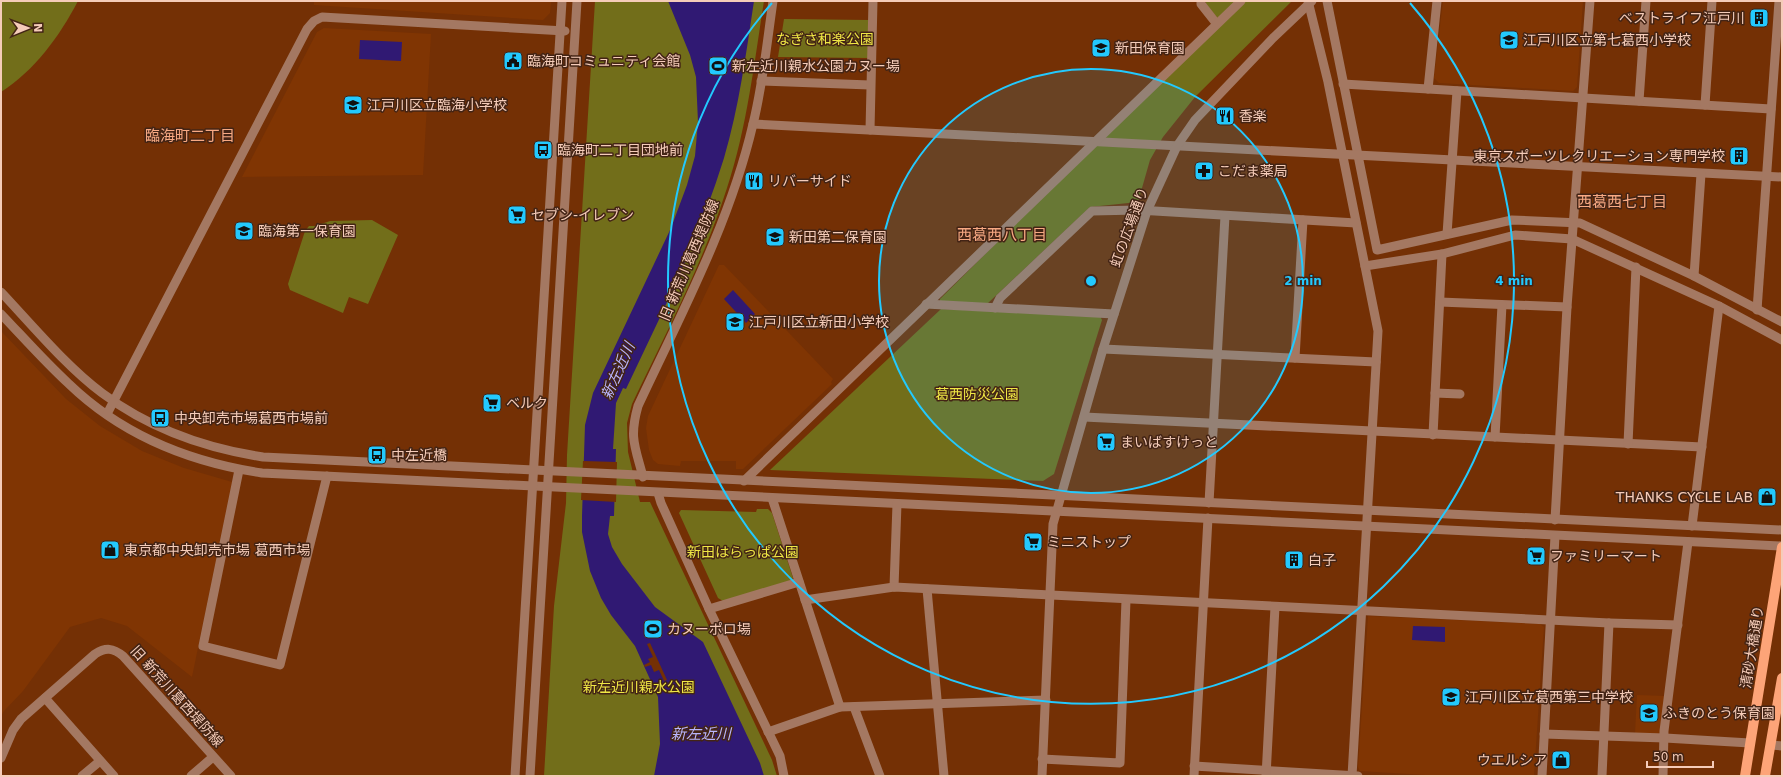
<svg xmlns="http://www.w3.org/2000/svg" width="1783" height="777" font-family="'DejaVu Sans','Noto Sans JP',sans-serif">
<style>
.built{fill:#803503}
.green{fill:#726e1a}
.water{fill:#301973}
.pier{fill:#743005}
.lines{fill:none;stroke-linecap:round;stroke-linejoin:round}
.minor{stroke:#a47862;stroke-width:9}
.major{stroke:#fda478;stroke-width:10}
.ring{fill:none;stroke:#23c9fe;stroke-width:2}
.labels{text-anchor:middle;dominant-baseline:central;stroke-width:3;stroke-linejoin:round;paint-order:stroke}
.poi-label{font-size:14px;fill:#f5ccb9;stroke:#432415;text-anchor:start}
.park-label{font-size:14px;fill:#efe745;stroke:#432415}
.street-label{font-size:14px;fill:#f5ccb9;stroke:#432415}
.neighbourhood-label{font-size:15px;fill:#f8a983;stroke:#432415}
.water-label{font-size:15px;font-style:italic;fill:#b9b5fe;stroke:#432415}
.centre{fill:#23c9fe;stroke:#432415;stroke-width:2}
.ring-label{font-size:12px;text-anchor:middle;font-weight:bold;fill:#23c9fe;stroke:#432415;stroke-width:3;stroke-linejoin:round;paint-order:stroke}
</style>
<rect width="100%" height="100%" fill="#743005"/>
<g class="built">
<polygon points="314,1 551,1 550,13 543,20 314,5"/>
<polygon points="1443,1 1583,1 1577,87 1573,91 1439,83 1434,78"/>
<polygon points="324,28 431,34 423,175 242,177 317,32"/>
<polygon points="719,265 724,265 833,379 831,382 832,384 743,469 736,469 736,461 681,461 680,466 658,464 653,460 649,450 646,428 648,416"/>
<polygon points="1,331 66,399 100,426 142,451 184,468 232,482 192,677 127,626 101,618 70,627 23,691 4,711 1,716"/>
<polygon points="1368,616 1540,624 1544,627 1534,776 1441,776 1360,771 1358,767"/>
<polygon points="1637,695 1665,696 1661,731 1658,734 1635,733"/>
</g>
<g class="green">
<path d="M1 1H78C59 37 35 70 1 92Z"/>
<path d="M595 1H764C754 64 747 127 727 188 703 263 666 333 632 404L627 423 628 452 640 502H650L772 760 777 776H544L554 606 566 503 567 455Z"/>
<polygon points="1206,1 1292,1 1195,97 1163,137 1150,160 1138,202 1090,207 987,304 940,302 940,299 1220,21 1206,4"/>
<polygon points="784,19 870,20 868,58 778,57"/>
<polygon points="372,220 398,235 368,304 349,297 343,313 290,290 288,284 305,231 309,226 315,226 330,221"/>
<polygon points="941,309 1100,316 1102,320 1054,474 1043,481 770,470"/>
<polygon points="757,509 768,509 772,513 793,578 791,581 723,601 718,598 679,513 681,510 756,512"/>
</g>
<g class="water">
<path d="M668 1H754C746 54 739 107 724 158 699 239 662 313 626 389L623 388 616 403 613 449H616L614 516H610L608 534 612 547 622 564 655 607 703 642 760 763 764 776H654L660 744 658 697 635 646 611 615 601 598 590 571 582 532V516L585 425 593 393 671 228 687 185 695 156 698 122 696 77 690 55Z"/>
<polygon points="360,40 402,42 401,61 359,59"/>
<polygon points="733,290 755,314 746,323 724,299"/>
<polygon points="1413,626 1445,627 1445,642 1412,640"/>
</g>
<g class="pier">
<polygon points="583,461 617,462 616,502 581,500"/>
<polygon points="650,643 667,680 664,681 659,670 654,672 651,665 645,667 644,665 650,662 648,659 653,657 647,644"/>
</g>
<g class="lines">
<g class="minor">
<polyline points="1201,1 1201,4 1216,23"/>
<polyline points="1308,1 1328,82 1378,331 1352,776"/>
<polyline points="1327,1 1377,250 1512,220 1580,223 1694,276 1782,322"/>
<polyline points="761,81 870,85"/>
<polyline points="1343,84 1771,109"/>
<polyline points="1428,89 1437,1"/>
<polyline points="1639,101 1646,1"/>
<polyline points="1705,105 1712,1"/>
<polyline points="753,124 1782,177"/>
<polyline points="870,130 873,1"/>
<polyline points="1447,234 1457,91"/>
<polyline points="1365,266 1442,254 1515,235 1572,239 1719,306 1782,340"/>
<polyline points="1694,276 1701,174"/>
<path d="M1 292C32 325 66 366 102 393 150 429 204 448 263 457L1782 530"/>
<polyline points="1440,302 1567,307"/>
<polyline points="926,304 1114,314"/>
<polyline points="995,308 1000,298 1092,211 1138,210 1356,223"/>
<polyline points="1757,310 1779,1"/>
<path d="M1 314C23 337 45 362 69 384 123 436 189 462 262 473L1782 546"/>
<polyline points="1103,349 1376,362"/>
<polyline points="1295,358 1303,220"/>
<polyline points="1435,393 1460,394"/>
<polyline points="107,414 307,29 314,21 322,17 565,31"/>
<polyline points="1084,417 1702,447"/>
<polyline points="1433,435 1442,254"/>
<polyline points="1495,437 1502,305"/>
<polyline points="1628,444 1636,267"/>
<polyline points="239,470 203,646 280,665 327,476"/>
<path d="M643 477C635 446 629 438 638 406 681 314 730 223 753 124 763 84 767 42 773 1"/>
<polyline points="744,481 1241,1"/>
<polyline points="658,493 661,503 709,609 780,756 784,776"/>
<polyline points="772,498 840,707"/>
<polyline points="1209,503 1225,216"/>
<polyline points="1555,520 1567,307 1590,1"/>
<polyline points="1692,526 1719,306"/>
<polyline points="894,587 897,504"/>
<polyline points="927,589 944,776"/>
<polyline points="805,600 894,587 1609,623 1678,625"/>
<polyline points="709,609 799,582"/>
<polyline points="45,698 114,776"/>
<polyline points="854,707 880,776"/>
<polyline points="768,732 840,707 1046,700"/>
<polyline points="1544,734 1665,738 1750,743"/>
<polyline points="1771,745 1782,746"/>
<path d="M1 758 13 730 21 719 95 654C106 647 113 648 123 656L231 776"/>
<polyline points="1042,759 1120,763 1126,600"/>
<polyline points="1194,766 1358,776"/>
<polyline points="82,776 100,761"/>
<polyline points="191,776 213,757"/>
<polyline points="515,776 562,1"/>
<polyline points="530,776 577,1"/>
<polyline points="1042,776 1053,524 1103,349 1147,211 1177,146 1195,120 1273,38 1312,1"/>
<polyline points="1194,776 1208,518"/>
<polyline points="1266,776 1275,607"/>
<polyline points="1542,776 1555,536"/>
<polyline points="1602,776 1609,623"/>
<polyline points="1663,776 1664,731 1688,542"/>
</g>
<g class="major">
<polyline points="1745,776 1782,547"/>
<polyline points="1765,776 1782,678"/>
</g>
</g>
<circle cx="1091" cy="281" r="212" fill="#23c9fe" fill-opacity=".12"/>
<g class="ring">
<circle cx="1091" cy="281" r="212"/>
<path d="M1410 3A423 423 0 1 1 772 3"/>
</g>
<defs>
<symbol id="building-square" viewBox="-11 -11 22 22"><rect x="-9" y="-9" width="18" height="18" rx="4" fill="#23c9fe" stroke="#432415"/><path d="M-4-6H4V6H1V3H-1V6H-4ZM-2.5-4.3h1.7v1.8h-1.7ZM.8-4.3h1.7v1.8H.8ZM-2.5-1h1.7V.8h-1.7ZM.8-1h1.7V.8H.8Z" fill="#111"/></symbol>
<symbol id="school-square" viewBox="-11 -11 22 22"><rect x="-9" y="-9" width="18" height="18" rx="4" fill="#23c9fe" stroke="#432415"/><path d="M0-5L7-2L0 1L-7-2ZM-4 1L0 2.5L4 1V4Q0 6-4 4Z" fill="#111"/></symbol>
<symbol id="civic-square" viewBox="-11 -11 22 22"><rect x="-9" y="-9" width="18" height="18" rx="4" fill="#23c9fe" stroke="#432415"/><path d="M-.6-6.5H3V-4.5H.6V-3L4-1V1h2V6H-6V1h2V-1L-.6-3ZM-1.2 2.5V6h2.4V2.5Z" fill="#111"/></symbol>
<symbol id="stadium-square" viewBox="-11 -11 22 22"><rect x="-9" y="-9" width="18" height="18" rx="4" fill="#23c9fe" stroke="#432415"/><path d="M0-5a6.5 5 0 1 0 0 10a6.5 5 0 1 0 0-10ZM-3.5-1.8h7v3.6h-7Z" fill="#111"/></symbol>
<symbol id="restaurant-square" viewBox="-11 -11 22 22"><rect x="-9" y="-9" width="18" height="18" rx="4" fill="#23c9fe" stroke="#432415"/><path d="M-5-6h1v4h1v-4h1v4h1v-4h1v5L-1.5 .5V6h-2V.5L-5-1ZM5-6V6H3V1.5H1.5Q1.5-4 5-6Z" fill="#111"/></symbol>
<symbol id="bus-square" viewBox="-11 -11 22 22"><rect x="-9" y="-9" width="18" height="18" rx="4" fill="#23c9fe" stroke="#432415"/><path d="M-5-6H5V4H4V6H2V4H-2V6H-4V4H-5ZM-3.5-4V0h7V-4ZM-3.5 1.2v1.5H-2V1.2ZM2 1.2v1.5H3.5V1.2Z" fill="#111"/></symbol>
<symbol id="pharmacy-square" viewBox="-11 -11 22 22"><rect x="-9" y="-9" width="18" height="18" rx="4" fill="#23c9fe" stroke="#432415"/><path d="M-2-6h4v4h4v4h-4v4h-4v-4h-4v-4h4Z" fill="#111"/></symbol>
<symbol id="supermarket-square" viewBox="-11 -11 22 22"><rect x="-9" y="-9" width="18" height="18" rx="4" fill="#23c9fe" stroke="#432415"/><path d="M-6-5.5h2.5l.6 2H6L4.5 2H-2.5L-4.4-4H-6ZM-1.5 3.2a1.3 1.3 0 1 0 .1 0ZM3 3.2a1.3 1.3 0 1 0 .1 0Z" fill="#111"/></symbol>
<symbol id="shop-square" viewBox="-11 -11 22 22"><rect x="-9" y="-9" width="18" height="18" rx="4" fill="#23c9fe" stroke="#432415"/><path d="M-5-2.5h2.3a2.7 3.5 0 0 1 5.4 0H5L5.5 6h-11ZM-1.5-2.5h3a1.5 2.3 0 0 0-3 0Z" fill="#111"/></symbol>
</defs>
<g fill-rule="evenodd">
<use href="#building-square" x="1748" y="7" width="22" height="22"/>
<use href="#school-square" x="1498" y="29" width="22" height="22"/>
<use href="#school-square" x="1090" y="37" width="22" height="22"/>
<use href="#civic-square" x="502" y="50" width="22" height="22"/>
<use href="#stadium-square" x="707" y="55" width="22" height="22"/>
<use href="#school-square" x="342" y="94" width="22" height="22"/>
<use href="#restaurant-square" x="1214" y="105" width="22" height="22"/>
<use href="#bus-square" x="532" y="139" width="22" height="22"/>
<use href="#building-square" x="1728" y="145" width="22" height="22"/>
<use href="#pharmacy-square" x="1193" y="160" width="22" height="22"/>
<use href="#restaurant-square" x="743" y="170" width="22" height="22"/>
<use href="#supermarket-square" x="506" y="204" width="22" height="22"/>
<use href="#school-square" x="233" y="220" width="22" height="22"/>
<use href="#school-square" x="764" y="226" width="22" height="22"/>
<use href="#school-square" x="724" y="311" width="22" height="22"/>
<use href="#supermarket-square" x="481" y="392" width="22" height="22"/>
<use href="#bus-square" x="149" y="407" width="22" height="22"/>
<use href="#supermarket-square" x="1095" y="431" width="22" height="22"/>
<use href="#bus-square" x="366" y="444" width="22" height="22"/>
<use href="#shop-square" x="1756" y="486" width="22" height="22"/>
<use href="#supermarket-square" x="1022" y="531" width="22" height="22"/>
<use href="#shop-square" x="99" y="539" width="22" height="22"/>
<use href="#supermarket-square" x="1525" y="545" width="22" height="22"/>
<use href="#building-square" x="1283" y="549" width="22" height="22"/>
<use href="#stadium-square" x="642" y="618" width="22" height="22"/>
<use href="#school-square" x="1440" y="686" width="22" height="22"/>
<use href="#school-square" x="1638" y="702" width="22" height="22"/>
<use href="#shop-square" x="1550" y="749" width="22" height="22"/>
</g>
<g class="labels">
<g class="poi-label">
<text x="1745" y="18" text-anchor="end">ベストライフ江戸川</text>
<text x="1523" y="40">江戸川区立第七葛西小学校</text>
<text x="1115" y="48">新田保育園</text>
<text x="527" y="61">臨海町コミュニティ会館</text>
<text x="732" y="66">新左近川親水公園カヌー場</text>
<text x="367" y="105">江戸川区立臨海小学校</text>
<text x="1239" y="116">香楽</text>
<text x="557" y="150">臨海町二丁目団地前</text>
<text x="1725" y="156" text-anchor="end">東京スポーツレクリエーション専門学校</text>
<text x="1218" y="171">こだま薬局</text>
<text x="768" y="181">リバーサイド</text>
<text x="531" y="215">セブン-イレブン</text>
<text x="258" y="231">臨海第一保育園</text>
<text x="789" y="237">新田第二保育園</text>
<text x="749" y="322">江戸川区立新田小学校</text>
<text x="506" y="403">ベルク</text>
<text x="174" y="418">中央卸売市場葛西市場前</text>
<text x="1120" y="442">まいばすけっと</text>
<text x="391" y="455">中左近橋</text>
<text x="1753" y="497" text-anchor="end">THANKS CYCLE LAB</text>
<text x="1047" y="542">ミニストップ</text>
<text x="124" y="550">東京都中央卸売市場 葛西市場</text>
<text x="1550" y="556">ファミリーマート</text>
<text x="1308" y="560">白子</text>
<text x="667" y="629">カヌーポロ場</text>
<text x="1465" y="697">江戸川区立葛西第三中学校</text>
<text x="1663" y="713">ふきのとう保育園</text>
<text x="1547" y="760" text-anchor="end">ウエルシア</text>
</g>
<g class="park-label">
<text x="825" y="39">なぎさ和楽公園</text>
<text x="977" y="394">葛西防災公園</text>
<text x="743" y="552">新田はらっぱ公園</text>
<text x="639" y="687">新左近川親水公園</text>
</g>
<g class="street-label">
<text transform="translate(1129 227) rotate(-70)">虹の広場通り</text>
<text transform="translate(689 260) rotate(-67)">旧 新荒川葛西堤防線</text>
<text transform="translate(1752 647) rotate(-81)">清砂大橋通り</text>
<text transform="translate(177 696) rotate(48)">旧 新荒川葛西堤防線</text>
</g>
<g class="neighbourhood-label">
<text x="190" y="136">臨海町二丁目</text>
<text x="1622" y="202">西葛西七丁目</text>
<text x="1002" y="235">西葛西八丁目</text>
</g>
<g class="water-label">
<text transform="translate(618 371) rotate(-66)">新左近川</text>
<text x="701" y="734">新左近川</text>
</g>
</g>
<circle cx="1091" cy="281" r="6" class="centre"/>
<g class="ring-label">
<text x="1303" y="285">2 min</text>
<text x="1514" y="285">4 min</text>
</g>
<rect width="1783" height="777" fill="none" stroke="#f5ccb9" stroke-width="4"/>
<g transform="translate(28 28) rotate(89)" stroke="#432415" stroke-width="3" paint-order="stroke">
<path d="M0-3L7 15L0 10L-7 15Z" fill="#f5ccb9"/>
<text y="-6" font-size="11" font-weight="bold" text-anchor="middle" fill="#f5ccb9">N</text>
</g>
<path d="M1647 761v6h66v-6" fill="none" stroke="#f5ccb9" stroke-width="2"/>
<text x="1653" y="761" font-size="12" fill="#f5ccb9" stroke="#432415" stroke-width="3" paint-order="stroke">50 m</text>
</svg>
